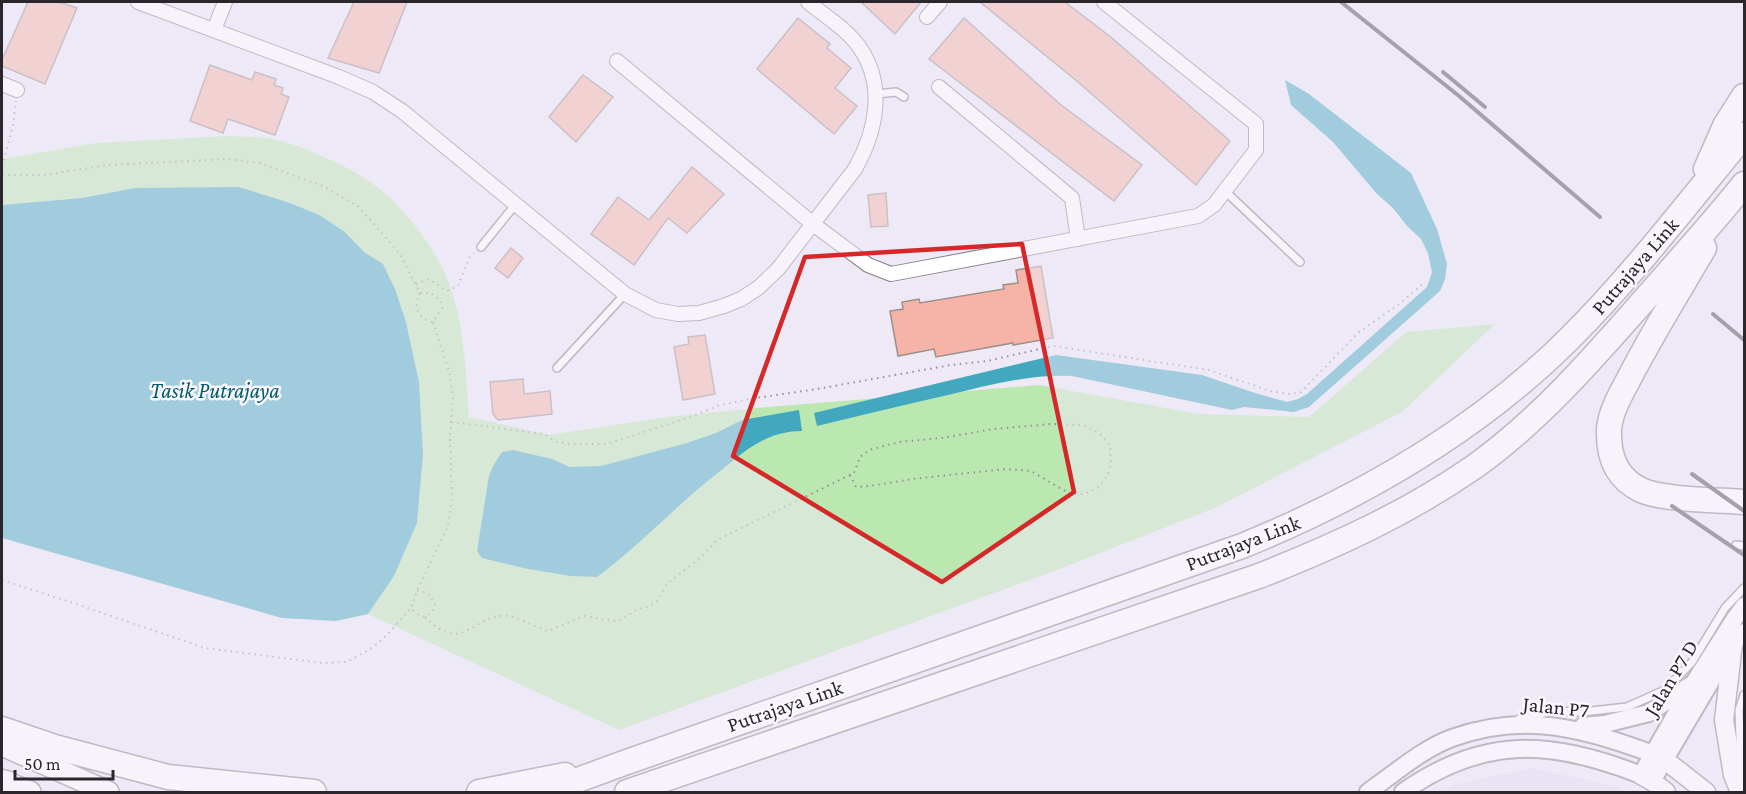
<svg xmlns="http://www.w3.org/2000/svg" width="1746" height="794" font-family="'Crimson Pro',serif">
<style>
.built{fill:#e4dcef}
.green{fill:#bbe7b1}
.water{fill:#42a8bf}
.building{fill:#f5b4a7;stroke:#9d8f8c;stroke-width:1.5}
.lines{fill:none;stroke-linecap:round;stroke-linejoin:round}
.service-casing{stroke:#847f8a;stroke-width:10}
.minor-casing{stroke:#847f8a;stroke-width:16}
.tertiary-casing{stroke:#847f8a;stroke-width:20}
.secondary-casing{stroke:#847f8a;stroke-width:21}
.primary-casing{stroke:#847f8a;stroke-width:24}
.motorway-casing{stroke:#847f8a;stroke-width:27}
.path{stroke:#949099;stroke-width:2;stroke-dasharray:1.5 4.5;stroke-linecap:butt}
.service{stroke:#fff;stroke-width:7}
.minor{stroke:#fff;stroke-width:14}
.tertiary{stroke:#fff;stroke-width:16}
.secondary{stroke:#fff;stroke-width:18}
.primary{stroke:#fff;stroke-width:21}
.motorway{stroke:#fff;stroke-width:24}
.rail{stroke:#4c494f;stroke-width:4}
.marked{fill:none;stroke:#d62828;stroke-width:4.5;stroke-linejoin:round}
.labels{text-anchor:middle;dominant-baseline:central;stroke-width:5;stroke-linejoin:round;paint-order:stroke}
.street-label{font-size:21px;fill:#29272c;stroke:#faf7fe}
.water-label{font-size:22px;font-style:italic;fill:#005b6c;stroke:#faf7fe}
</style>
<rect width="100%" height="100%" fill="#eee9f5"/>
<polygon class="built" points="1533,768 1617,787 1628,792 1441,792 1456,784"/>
<path class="green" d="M227 136C244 137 264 136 281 141 303 146 354 169 372 183 405 207 442 255 453 295 465 334 466 377 469 417L549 435 667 417 757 408 1039 385 1199 414 1309 417 1406 332 1495 324 1402 412 1217 507 1060 569 619 730 368 614 394 576 417 523 423 454 419 382 406 322 395 289 383 264 364 252 345 232 135 188 82 198 2 205V159L96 143Z"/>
<g class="water">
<path d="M1285 80 1309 94 1411 173 1437 229 1447 264 1445 279 1440 291 1309 407 1294 412 1244 407 1232 410 1072 376C1030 374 989 385 948 395 904 405 861 415 817 426L814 413 1056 355 1202 375 1252 392 1287 402 1298 399 1307 394 1427 287 1432 272 1428 253 1421 239 1407 226 1393 208 1377 194 1333 142 1291 105Z"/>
<polygon points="239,187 290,203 319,215 345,232 364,252 383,264 395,289 406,322 419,382 423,454 417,523 394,576 368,614 336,621 282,618 2,538 2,205 82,198 135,188"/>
<path d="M799 410 802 431C786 431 772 435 758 443 746 449 735 459 724 468 680 501 642 544 597 577L571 576 528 569 482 558 477 551 489 476 494 464 502 452 513 450 552 459 570 467 601 466 687 443 716 433 742 420Z"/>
</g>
<g class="building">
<polygon points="28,2 59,2 77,8 45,84 2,66 2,60"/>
<polygon points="354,2 407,2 379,73 328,58"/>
<polygon points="861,2 921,2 895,34"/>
<polygon points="980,2 1065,2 1112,38 1230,141 1196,185 1078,82"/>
<polygon points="798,18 830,44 827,48 851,68 835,88 857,106 834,134 757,69"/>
<polygon points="964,18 1061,105 1142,165 1114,201 929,59"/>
<polygon points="210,65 252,80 255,72 276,79 274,85 283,88 281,94 289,97 275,135 228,119 223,133 190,121"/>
<polygon points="583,75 613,97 576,142 549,117"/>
<polygon points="692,167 724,194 687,233 668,218 634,265 591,234 618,197 649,220"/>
<polygon points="886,193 888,226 871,227 868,195"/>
<polygon points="511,248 523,258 508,278 495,268"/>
<polygon points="1041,266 1053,338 1013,345 1013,343 936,357 934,349 898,356 890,311 903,309 902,302 919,299 920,303 1004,289 1003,285 1018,283 1016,270"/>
<polygon points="705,335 715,394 683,400 674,347 689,344 688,337"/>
<polygon points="523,379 524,394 550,391 552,414 498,420 493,414 490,382"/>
</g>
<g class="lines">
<defs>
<g id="service">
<polyline points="876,94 896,92 904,97"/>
<polyline points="1225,191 1300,262"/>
<polyline points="481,247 515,205"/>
<polyline points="557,368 625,294"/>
<polyline points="1736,545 1744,546"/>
<polyline points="1744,695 1739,710 1741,764 1744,774"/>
<polyline points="1519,719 1552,711 1582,712 1627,707 1665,690 1692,662 1725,608 1744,588"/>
</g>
<g id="minor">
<path d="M138 2 339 77 373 92 402 111 625 294 656 310 678 314 699 313 724 306 741 299 758 288 778 269 855 169C876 132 886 86 860 48 847 29 825 16 808 2"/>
<polyline points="927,17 940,2"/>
<polyline points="214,30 225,2"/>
<polyline points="617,61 813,224 868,265 891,274 1198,216 1214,205 1256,150 1256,124 1104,2"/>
<polyline points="2,84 17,90"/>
<polyline points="939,87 1072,198 1078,239"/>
</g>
<g id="tertiary">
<polyline points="1583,726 1605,724 1649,713 1689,686"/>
<polyline points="1652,781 1733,644 1744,632"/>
<path d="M1368 792C1394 774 1422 749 1452 738 1525 712 1583 728 1653 754"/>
<path d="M1403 792C1484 735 1552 740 1641 775L1693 684 1735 618 1744 606"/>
</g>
<g id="secondary">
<polyline points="1733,644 1724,720 1733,775 1740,792"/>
<polyline points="1653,754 1665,760 1706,792"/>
<polyline points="1641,775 1652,781 1666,792"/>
</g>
<g id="primary">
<polyline points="2,745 108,792"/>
<polyline points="2,781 30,792"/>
</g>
<g id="motorway">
<polyline points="1706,169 1725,126 1744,96"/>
<path d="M1704 248C1680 289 1655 329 1633 371 1624 389 1611 408 1609 429 1608 456 1616 478 1641 490 1662 500 1718 500 1744 502"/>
<polyline points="2,729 55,747 168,777 314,792"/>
<polyline points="2,782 9,784"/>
<polyline points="479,792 565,775"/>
<path d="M545 792 624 763 1242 546C1362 497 1478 430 1570 338 1633 275 1687 204 1744 135"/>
<path d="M627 792 1259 576C1335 546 1406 514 1474 467 1540 420 1593 358 1646 298 1679 260 1713 223 1744 184"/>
</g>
</defs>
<use href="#service" class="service-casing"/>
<use href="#minor" class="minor-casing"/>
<use href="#tertiary" class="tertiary-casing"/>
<use href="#secondary" class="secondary-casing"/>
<use href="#primary" class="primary-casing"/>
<use href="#motorway" class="motorway-casing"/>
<g class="path">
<polyline points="2,166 13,126 16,101"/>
<path d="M2 175H44L108 165 228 159 259 163 323 186 359 207 400 254 420 293C413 308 417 318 433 322L442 308 441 301 431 293H420"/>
<polyline points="416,284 429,279 447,291 458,286 469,258 474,253"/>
<polyline points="451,422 544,434 557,442 572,444 607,444 693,416 717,406 749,399 817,389 951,365 987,361 1053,346 1209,370 1270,391 1288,394 1300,393 1359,332 1398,305 1425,282"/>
<polyline points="2,580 67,601 205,648 322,663 347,662 372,648 388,634 411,608"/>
<polyline points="417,591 428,593 435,605 432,612 425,617 417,614 411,608 417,591 448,526 452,500 450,435 453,397 449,371 433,322"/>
<path d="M425 617C465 657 472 612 509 616 519 617 537 628 548 631L584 616 612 621H619L636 610 650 606 657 601 667 584 700 558 717 540 854 473 860 457 869 450 899 442 941 438 994 429 1051 424 1083 425 1099 433 1110 445 1111 463 1108 475 1098 487 1085 494H1070L1031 471 1006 469 912 479 870 486 856 487 850 475"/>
</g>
<use href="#service" class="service"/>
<use href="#minor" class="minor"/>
<use href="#tertiary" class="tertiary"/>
<use href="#secondary" class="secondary"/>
<use href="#primary" class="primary"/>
<use href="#motorway" class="motorway"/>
<g class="rail">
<polyline points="1341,2 1459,96 1600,217"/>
<polyline points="1443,72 1485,107"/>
<polyline points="1713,314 1744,340"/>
<polyline points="1692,474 1744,511"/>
<polyline points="1672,506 1744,555"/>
</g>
</g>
<path d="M0 0H1746V794H0ZM1022 244 1074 492 942 582 733 456 805 257Z" fill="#eee9f5" fill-opacity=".55" fill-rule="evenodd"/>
<path class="marked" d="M1022 244 1074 492 942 582 733 456 805 257Z"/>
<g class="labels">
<g class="street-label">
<text transform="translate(1635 266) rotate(-49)">Putrajaya Link</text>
<text transform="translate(1243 543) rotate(-21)">Putrajaya Link</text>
<text transform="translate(1671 678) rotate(-59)">Jalan P7 D</text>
<text transform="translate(785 706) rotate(-19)">Putrajaya Link</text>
<text transform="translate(1556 707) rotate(6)">Jalan P7</text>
</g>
<g class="water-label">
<text x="215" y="390">Tasik Putrajaya</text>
</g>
</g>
<rect width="1746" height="794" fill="none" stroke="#29272c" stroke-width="6"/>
<path d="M15 770v9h98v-9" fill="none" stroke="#29272c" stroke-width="3"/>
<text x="24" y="770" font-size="18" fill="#29272c" stroke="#faf7fe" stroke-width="4.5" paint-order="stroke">50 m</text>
</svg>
